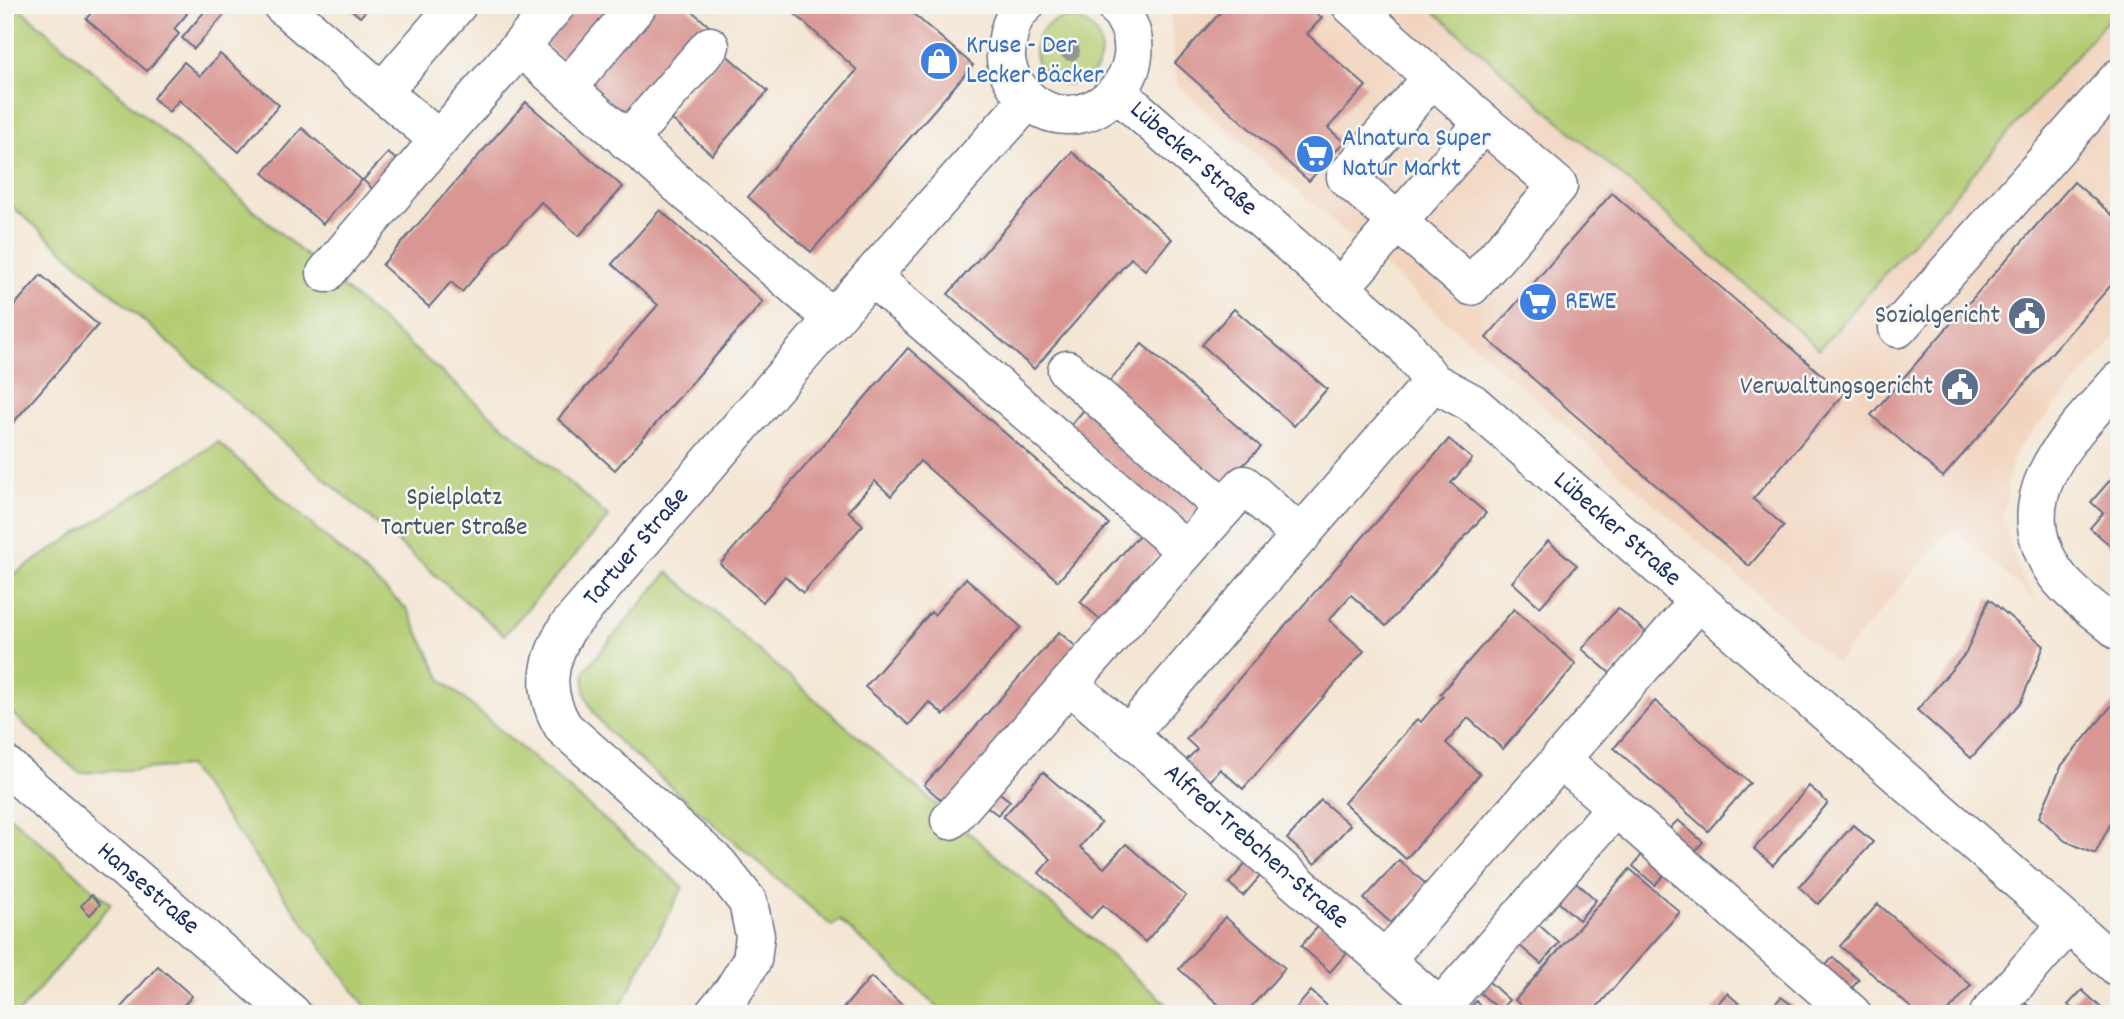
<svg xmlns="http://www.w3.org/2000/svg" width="2124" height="1019" font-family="Dekko,sans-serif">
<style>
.built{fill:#f2d4be}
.green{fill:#b2cc71;stroke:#667e68;stroke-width:2}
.building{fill:#d99693}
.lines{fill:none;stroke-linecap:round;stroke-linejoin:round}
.minor-casing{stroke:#676f87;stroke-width:41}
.minor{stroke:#fff;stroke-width:38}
.tree{fill:#929796}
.labels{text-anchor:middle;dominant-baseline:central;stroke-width:5;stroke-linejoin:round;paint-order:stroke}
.shop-label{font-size:26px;fill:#366cbe;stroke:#f6f6f2;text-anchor:start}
.street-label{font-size:26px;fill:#1b2f5e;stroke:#f6f6f2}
.service-label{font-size:26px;fill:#4e5e75;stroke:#f6f6f2;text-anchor:end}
.park-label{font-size:26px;fill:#415663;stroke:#f6f6f2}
</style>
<rect width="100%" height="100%" fill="#f6f6f2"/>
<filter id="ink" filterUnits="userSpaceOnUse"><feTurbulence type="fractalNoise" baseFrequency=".0143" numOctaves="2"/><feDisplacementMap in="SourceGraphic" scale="14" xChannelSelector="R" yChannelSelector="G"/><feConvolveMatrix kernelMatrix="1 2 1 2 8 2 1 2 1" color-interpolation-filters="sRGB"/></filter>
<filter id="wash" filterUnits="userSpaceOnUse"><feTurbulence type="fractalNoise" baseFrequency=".00686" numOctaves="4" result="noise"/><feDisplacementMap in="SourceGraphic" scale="28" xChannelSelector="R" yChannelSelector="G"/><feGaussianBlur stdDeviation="1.57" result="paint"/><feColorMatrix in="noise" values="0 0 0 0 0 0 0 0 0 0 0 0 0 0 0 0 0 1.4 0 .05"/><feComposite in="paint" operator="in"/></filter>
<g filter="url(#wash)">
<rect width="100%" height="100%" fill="#f4e6d4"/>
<polygon class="built" points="1174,5 2119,5 2119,334 2020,446 2012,462 2003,518 2020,574 2040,604 1952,527 1836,663 1177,85 1170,10"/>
<g class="green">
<polygon points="5,5 16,5 609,517 504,635 5,200"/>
<polygon points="1427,5 2119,5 2119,7 1819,349"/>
<circle cx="1068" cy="51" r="33"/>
<polygon points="218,442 407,609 442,680 683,887 616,1014 371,1014 188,766 79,773 5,707 5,588 10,577"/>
<path d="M668 572 1178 1014H946L839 920 832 926 618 741C597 719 580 702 585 670Z"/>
<polygon points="5,812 111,904 18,1014 5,1014"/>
</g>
<g id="blocks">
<g class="building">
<polygon points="98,5 178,5 187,14 174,29 179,34 147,71 86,19"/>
<polygon points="210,5 225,14 194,49 182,38"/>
<polygon points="346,5 371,5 360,17"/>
<polygon points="580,5 616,5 566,63 546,45"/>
<polygon points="651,5 685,5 709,26 630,118 588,82"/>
<polygon points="785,5 903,5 973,65 811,252 748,197 857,70"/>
<polygon points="1227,5 1307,5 1322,18 1307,34 1366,86 1328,128 1344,142 1309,181 1175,63"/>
<polygon points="724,53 768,91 712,155 669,117"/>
<polygon points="220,54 279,105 239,152 179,100 169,112 153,98 184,62 200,76"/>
<polygon points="526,102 623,187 579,236 541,202 462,292 451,282 429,307 382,265"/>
<polygon points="302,128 362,180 323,224 263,173"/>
<polygon points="1072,152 1172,239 1145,270 1131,258 1034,369 948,294"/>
<polygon points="388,153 402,164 377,193 363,180"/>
<polygon points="2074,182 2119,221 2119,276 1943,477 1871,415"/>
<polygon points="1612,193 1844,394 1753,499 1784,526 1749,566 1486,338"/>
<polygon points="660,210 763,302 615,470 558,419 658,305 612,264"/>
<polygon points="41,275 98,325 5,432 5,316"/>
<polygon points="1234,309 1327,389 1294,426 1202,345"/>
<polygon points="1142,344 1261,447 1222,486 1106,385"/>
<polygon points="908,348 1109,524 1058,581 920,461 891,496 875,481 848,511 863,525 803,593 785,576 763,602 720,564"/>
<polygon points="1087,406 1203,506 1184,527 1069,428"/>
<polygon points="1449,439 1472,459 1451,483 1486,513 1386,626 1351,595 1329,620 1364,651 1243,789 1220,769 1207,785 1183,764 1197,749 1186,739"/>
<polygon points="2119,470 2119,553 2090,528 2103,513 2091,502"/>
<polygon points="1145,528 1165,547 1101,620 1080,602"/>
<polygon points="1548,541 1577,565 1540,607 1512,582"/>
<polygon points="966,578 1021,627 944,715 929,702 909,725 865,687 931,612 934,615"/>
<polygon points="1989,599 2044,646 2021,702 1971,758 1917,710 1966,653"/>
<polygon points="1618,608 1647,633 1611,674 1582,649"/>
<polygon points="1514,609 1576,664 1503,749 1468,718 1446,743 1480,774 1406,859 1344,803 1417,719 1421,722 1443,696 1440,694"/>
<polygon points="1059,632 1080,650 946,804 924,785"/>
<polygon points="1655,701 1750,783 1708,831 1614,748"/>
<polygon points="2113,704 2119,709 2119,807 2095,854 2065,841 2039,817 2062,765"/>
<polygon points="1043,772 1101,823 1080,847 1104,868 1126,844 1186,896 1145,942 1103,905 1091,918 1039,873 1051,859 1003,817"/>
<polygon points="1809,786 1828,803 1773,865 1754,849"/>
<polygon points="997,791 1010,801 998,815 985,805"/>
<polygon points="1321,800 1350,825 1315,864 1287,839"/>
<polygon points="1678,820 1703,842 1692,855 1666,832"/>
<polygon points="1853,825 1873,842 1818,904 1799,887"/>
<polygon points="1644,852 1666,872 1655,885 1633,866"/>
<polygon points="1399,860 1426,884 1391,923 1364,899"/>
<polygon points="1248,861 1262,874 1243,896 1229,883"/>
<polygon points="1630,869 1680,912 1591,1014 1530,1014 1515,1000"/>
<polygon points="1576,882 1596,900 1579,920 1558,902"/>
<polygon points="91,895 100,904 90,915 81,906"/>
<polygon points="1878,904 1971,985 1946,1014 1918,1014 1840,946"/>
<polygon points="1225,917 1285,968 1245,1014 1229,1014 1179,969"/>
<polygon points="1322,922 1351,948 1330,972 1301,946"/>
<polygon points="1538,924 1559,943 1541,964 1519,945"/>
<polygon points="1833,957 1859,980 1848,992 1822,970"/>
<polygon points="158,966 192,996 176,1014 115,1014"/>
<polygon points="871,977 912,1014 838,1014"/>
<polygon points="1488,981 1509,1000 1500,1010 1479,992"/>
<polygon points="2082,990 2108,1014 2078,1014 2068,1005"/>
<polygon points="1311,991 1336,1014 1291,1014"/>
<polygon points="1727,993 1751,1014 1709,1014"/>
<polygon points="1781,997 1792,1005 1801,1014 1766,1014"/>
<polygon points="1476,1001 1490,1014 1464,1014"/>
<polygon points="2023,1001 2037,1014 2012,1014"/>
</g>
</g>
</g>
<g filter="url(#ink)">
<use href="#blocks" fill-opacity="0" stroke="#676f87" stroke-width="2"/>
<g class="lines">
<defs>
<g id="minor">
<polyline points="282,5 382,92"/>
<polyline points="457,5 382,92 439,140 556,5"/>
<path d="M1025 5C1011 16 1007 37 1006 54 1005 68 1013 83 1022 93 1077 156 1174 70 1115 5"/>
<polyline points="520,47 833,319"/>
<polyline points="1433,77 1346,177 1471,286 1558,186 1484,123"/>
<polyline points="567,88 637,6"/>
<path id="s1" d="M1118 93 1405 345 1433 382 1472 403 2119 968"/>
<polyline points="627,141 710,46"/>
<polyline points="326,273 439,140"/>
<polyline points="871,276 1186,551"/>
<polyline points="1340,288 1484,123 1351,5"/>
<polyline points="1898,328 2119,78"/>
<polyline points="1067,370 1224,508"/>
<path d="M2119 381C2073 433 2006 493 2052 568 2066 592 2098 612 2119 631"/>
<polyline points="1301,536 1244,485 1069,684 1128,735 1433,382"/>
<path id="s2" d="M1128 735 1385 960"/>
<polyline points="1560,759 1616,807 1440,1008 1385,960 1699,601"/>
<path id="s3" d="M5 765 292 1014"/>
<polyline points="1616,807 1852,1014"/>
<polyline points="950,820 1069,684"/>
<path id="s4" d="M714 1014 733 991 752 960 755 936 748 902 718 864 564 728C542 693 546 663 567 628L833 319 1028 100"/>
<polyline points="1989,1014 2068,924"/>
</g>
</defs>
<use href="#minor" class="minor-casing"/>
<use href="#minor" class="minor"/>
</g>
<circle class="tree" cx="1070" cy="51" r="10"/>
</g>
<defs>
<symbol id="shop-disc" viewBox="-11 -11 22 22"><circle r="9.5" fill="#3f7fe0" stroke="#f6f6f2"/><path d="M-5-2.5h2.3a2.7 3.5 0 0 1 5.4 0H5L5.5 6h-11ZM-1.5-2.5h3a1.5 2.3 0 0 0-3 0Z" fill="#fff"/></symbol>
<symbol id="supermarket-disc" viewBox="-11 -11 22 22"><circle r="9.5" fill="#3f7fe0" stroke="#f6f6f2"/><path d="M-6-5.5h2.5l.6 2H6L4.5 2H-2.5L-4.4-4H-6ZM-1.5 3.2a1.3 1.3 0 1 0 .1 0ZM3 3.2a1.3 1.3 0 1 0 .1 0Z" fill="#fff"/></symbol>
<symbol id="civic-disc" viewBox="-11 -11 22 22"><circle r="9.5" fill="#5c6f8a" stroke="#f6f6f2"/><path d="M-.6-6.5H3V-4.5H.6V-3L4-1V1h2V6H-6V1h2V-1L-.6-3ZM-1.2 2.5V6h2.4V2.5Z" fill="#fff"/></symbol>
</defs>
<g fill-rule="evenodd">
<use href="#shop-disc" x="917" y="39" width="44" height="44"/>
<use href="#supermarket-disc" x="1293" y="132" width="44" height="44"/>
<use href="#supermarket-disc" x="1516" y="280" width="44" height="44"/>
<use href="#civic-disc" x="2005" y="294" width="44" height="44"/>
<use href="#civic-disc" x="1938" y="365" width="44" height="44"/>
</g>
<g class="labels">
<g class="shop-label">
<text x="966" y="46">Kruse - Der<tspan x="966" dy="30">Lecker Bäcker</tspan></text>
<text x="1342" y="139">Alnatura Super<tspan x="1342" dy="30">Natur Markt</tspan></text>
<text x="1565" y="302">REWE</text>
</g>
<g class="street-label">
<text stroke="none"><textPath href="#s1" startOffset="100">Lübecker Straße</textPath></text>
<text stroke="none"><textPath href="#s1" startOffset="665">Lübecker Straße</textPath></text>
<text stroke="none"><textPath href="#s4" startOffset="592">Tartuer Straße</textPath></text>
<text stroke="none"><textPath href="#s2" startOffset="170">Alfred-Trebchen-Straße</textPath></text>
<text stroke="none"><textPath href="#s3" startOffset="189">Hansestraße</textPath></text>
</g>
<g class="service-label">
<text x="2000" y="316">Sozialgericht</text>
<text x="1933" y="387">Verwaltungsgericht</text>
</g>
<g class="park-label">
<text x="454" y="498">Spielplatz<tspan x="454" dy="30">Tartuer Straße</tspan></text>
</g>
</g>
<rect width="2124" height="1019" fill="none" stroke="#f6f6f2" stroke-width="28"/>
</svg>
